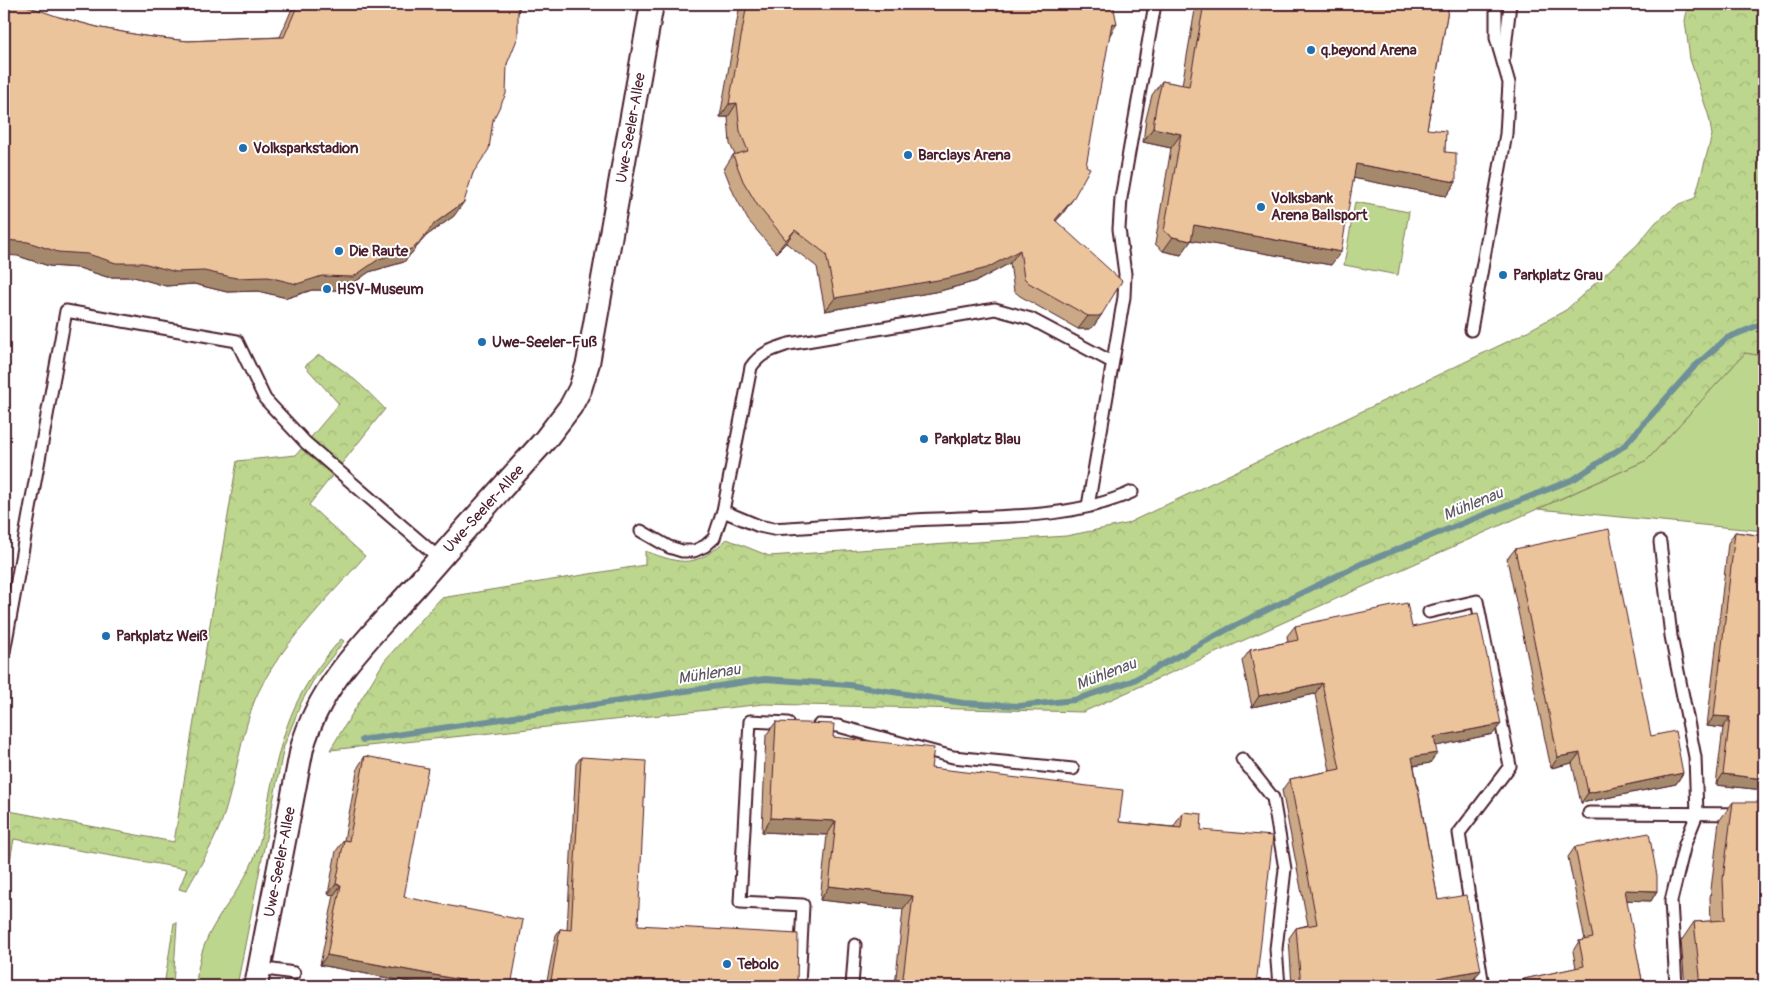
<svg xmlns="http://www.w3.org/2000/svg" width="1768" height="990" font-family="Pangolin,sans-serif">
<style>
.green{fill:#bcd68d;stroke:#837a5c}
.forest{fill:url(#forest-crowns);stroke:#837a5c}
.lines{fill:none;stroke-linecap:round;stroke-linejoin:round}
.stream{stroke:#709098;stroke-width:6}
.service-casing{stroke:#4a1f2b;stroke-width:15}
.minor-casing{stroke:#4a1f2b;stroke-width:26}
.service{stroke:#fff;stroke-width:11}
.minor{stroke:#fff;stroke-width:22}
.wall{fill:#cba986;stroke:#4a1f2b}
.shaded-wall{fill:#a5896d;stroke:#4a1f2b}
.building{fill:#ecc49c;stroke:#4a1f2b}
.poi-dot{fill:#1f6fb2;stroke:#fff;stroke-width:2}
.labels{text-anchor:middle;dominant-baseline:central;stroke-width:4;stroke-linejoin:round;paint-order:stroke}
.poi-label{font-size:15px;font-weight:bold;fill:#4a1f2b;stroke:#fff;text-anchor:start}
.street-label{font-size:15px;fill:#4a1f2b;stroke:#fff}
.water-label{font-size:16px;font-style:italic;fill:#5d5762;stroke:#fff}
</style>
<defs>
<pattern id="forest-crowns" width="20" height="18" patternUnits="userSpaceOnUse" patternTransform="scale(1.25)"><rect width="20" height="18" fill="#bcd68d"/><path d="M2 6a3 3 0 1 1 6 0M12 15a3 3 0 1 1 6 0" fill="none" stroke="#a3b77a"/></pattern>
</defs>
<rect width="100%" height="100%" fill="#fff"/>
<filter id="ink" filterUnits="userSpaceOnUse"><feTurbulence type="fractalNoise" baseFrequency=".02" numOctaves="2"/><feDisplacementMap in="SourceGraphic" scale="10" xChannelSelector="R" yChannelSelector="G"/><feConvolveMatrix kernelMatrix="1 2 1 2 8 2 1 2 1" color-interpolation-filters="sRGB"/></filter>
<g filter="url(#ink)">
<g class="green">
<polygon points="1355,202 1409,212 1398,275 1344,265"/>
<polygon points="1745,353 1764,356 1764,531 1538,509 1647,460"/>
<path d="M341 639 344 641 313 681 301 703 284 746 237 986H196C200 925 231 910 253 861 263 838 266 811 271 787 285 721 296 691 341 639Z"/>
</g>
<g class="forest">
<path d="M1688 4H1764V356L1745 353 1647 460 1083 712 764 704 330 750 385 660 441 598 645 565V551C684 565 695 568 727 539L769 556 1066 536 1126 524 1511 340 1566 310 1637 245 1656 222 1679 204 1695 198 1712 135 1709 117 1690 59 1685 21Z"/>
<path d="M319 355C345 369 364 387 385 409L309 505 365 556C328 599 275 650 254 702 241 737 236 776 225 812 216 840 200 866 186 891L179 889 187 869 14 839 9 866 4 865V810L174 842 237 461 296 455 339 404 305 366Z"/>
<polygon points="174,923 177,923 173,986 164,986"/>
</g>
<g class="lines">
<polyline class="stream" points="362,740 765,679 849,685 963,703 1019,706 1074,700 1132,681 1230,628 1363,563 1574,479 1624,446 1694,367 1727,338 1764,323"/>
<defs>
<g id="service">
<polyline points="1504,57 1510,4"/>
<polyline points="1471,330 1506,134 1509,83 1496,38 1496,4"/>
<polyline points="1088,506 1124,297 1125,274 1119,229 1121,198 1155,4"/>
<path d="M723 511 759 526 773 529C827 526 882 521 937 519 1001 516 1073 519 1132 492"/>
<path d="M641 531 669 547 682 551H694L705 546 714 538 723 511 751 367C761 352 774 349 789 344L995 309 1031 319 1112 362"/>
<polyline points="1660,542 1671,636 1695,757 1697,814 1685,844 1671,901 1676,986"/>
<polyline points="1429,612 1477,601 1510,766 1459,833 1483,986"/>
<polyline points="4,652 66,311 237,341 265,399 306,443 439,558"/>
<polyline points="788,723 750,721 740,902 803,905 799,986"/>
<polyline points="819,725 838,726 953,757 1073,769"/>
<polyline points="1242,759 1273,798 1285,869 1276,949 1279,986"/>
<polyline points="1589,813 1764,814"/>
<polyline points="259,968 294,973"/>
<polyline points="852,986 855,945"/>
</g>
<path id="minor" d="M256 986 302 748C320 683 370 637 414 588 457 538 501 489 545 440L571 406 580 389 588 363 652 4"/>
</defs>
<use href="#service" class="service-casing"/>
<use href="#minor" class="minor-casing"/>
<use href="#service" class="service"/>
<use href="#minor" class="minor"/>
</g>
<g class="wall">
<polygon points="294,4 520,4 507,64 493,120 473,173 454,216 426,236 404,262 369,272 344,290 312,290 287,298 258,291 227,292 194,284 166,286 134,277 107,277 79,268 49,266 18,256 59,17 101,28 144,36 188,41 280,37"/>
<polygon points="740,4 1113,4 1110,34 1064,212 1056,221 1102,314 1093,327 1089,329 1078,329 1020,296 1014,291 1010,263 977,281 940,291 825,311 817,267 786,243 776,253 748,220 734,194 724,169 733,155 735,155 730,144 728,117 720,117"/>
<polygon points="1196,4 1449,4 1427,129 1445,152 1456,182 1446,196 1354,178 1331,265 1191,240 1181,255 1163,251 1155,244 1171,148 1143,142 1146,119 1152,95 1162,81 1182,85"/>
<polygon points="1735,532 1764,536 1764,790 1716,785 1723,728 1707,726 1728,543"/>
<polygon points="1515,549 1651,736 1683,773 1676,784 1581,803 1572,763 1551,768 1507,559"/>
<polygon points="1295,626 1412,627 1493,734 1436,746 1430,763 1414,766 1438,900 1481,970 1473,980 1443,986 1292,986 1289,938 1296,928 1308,925 1282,790 1290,779 1330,771 1315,694 1252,707 1242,661 1250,650 1288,642 1287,636"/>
<polygon points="776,722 833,737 931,768 1119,822 1174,827 1174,826 1183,812 1201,830 1256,986 895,986 903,909 820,900 827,835 762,832 766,735"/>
<polygon points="365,756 404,897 511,986 430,986 320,965 334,895 328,894 336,851 344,840 358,767"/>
<polygon points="581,757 638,925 797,986 546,986 556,935 560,929 567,930 576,764"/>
<polygon points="1733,802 1764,986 1685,986 1681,941 1694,922 1711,921 1710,898 1719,821"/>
<polygon points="1575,847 1657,891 1651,901 1626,900 1642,980 1637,986 1519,986 1524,979 1576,968 1573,951 1579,941 1585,940 1568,857"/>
</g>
<g class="shaded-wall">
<polygon points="1112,23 1117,24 1108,38"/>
<polygon points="737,103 728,117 720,117 729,104"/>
<polygon points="1153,128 1181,134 1171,148 1143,142"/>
<polygon points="1356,164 1456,182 1446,196 1347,177"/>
<polygon points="1073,199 1064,212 1046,233 1055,220"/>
<polygon points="464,202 454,216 426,236 404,262 369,272 344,290 312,290 287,298 258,291 227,292 194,284 166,286 134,277 107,277 79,268 49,266 18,256 4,255 4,240 379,259 435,223"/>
<polygon points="1194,225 1341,252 1331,265 1184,239"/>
<polygon points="795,230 786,243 776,253 786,240"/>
<polygon points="1173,237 1191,241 1181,255 1163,251"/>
<polygon points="1020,250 1010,263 977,281 940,291 825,311 835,298"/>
<polygon points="1102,314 1093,327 1089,329 1078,329 1088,316"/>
<polygon points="1322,683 1315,694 1252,707 1259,696"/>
<polygon points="1714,716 1730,717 1723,728 1707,726"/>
<polygon points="1501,724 1493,734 1427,748 1434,737"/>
<polygon points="1437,753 1430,763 1405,767 1412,757"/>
<polygon points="1580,753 1572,763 1551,768 1558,757"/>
<polygon points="1683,773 1676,784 1581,803 1588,793"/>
<polygon points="1723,774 1764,779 1764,790 1716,785"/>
<polygon points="771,818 836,821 827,835 762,832"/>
<polygon points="336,884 341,885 334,895 328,894"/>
<polygon points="829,886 913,896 903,909 820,900"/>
<polygon points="1625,890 1657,891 1651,901 1618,900"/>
<polygon points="327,955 493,986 430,986 320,965"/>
<polygon points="1481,970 1473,980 1443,986 1432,986 1437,978"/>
<polygon points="1642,980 1637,986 1609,986"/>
</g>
<g class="building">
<polygon points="4,4 21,4 59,17 101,28 144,36 188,41 284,37 298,4 520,4 518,7 518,37 507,64 506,94 493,120 489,149 473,173 464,202 435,223 414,248 379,259 353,277 322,276 297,284 268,277 236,278 204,271 176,272 143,263 116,263 88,254 58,252 28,242 4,240"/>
<polygon points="747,4 1113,4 1117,24 1112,23 1086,166 1090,168 1073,199 1055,220 1122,281 1102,314 1099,316 1088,316 1029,283 1024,278 1020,250 987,268 949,278 835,298 826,254 795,230 786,240 758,206 743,181 733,155 748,151 740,131 737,103 729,104"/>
<polygon points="1204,4 1449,4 1427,129 1446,131 1445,152 1456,153 1456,182 1356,164 1341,252 1194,225 1191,241 1173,237 1164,231 1181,134 1153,128 1156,106 1162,81 1189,86"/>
<polygon points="1609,529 1651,736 1675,731 1683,773 1588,793 1580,753 1558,757 1515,549"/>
<polygon points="1735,532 1764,536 1764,779 1723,774 1730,717 1714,716"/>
<polygon points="1407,603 1412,627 1478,613 1501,724 1434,737 1437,753 1412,757 1438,900 1466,895 1481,970 1437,978 1439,986 1301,986 1296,928 1317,924 1290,779 1340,769 1322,683 1259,696 1250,650 1298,640 1295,626"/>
<polygon points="776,722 834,724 833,737 934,748 931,768 1123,790 1119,822 1181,828 1183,812 1202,814 1201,830 1273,836 1256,986 902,986 913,896 829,886 836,821 771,818"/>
<polygon points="365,756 428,768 404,897 523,920 511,986 493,986 327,955 341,885 336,884 344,840 349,841"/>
<polygon points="581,757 646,761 638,925 798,934 797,986 550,986 560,929 571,930"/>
<polygon points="1733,802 1764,802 1764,986 1699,986 1700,976 1694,922 1725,920 1723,879"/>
<polygon points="1649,833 1657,876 1657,891 1625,890 1642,980 1609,986 1526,986 1524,979 1584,966 1579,941 1593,938 1575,847"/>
</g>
</g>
<g class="poi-dot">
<circle cx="1311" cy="50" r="5"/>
<circle cx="243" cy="148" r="5"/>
<circle cx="908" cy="155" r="5"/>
<circle cx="1261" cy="207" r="5"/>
<circle cx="339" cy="251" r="5"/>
<circle cx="1503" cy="275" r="5"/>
<circle cx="327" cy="289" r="5"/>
<circle cx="482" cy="342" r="5"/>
<circle cx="924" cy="439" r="5"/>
<circle cx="106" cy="636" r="5"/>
<circle cx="727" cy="964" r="5"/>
</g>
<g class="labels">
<g class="poi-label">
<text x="1321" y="50">q.beyond Arena</text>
<text x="253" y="148">Volksparkstadion</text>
<text x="918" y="155">Barclays Arena</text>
<text x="1271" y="198">Volksbank<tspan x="1271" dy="17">Arena Ballsport</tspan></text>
<text x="349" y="251">Die Raute</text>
<text x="1513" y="275">Parkplatz Grau</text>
<text x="337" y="289">HSV-Museum</text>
<text x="492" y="342">Uwe-Seeler-Fuß</text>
<text x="934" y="439">Parkplatz Blau</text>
<text x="116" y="636">Parkplatz Weiß</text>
<text x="737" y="964">Tebolo</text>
</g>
<g class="street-label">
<text transform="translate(631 128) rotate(-80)">Uwe-Seeler-Allee</text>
<text transform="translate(484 509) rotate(-48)">Uwe-Seeler-Allee</text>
<text transform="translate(280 862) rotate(-79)">Uwe-Seeler-Allee</text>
</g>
<g class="water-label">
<text transform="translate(1473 504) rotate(-22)">Mühlenau</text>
<text transform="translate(709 674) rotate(-9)">Mühlenau</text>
<text transform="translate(1106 674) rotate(-21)">Mühlenau</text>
</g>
</g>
<rect width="1768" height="990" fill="none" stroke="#fff" stroke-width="20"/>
<rect x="10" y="10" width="1748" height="970" fill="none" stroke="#4a1f2b" stroke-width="2" filter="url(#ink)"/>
</svg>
